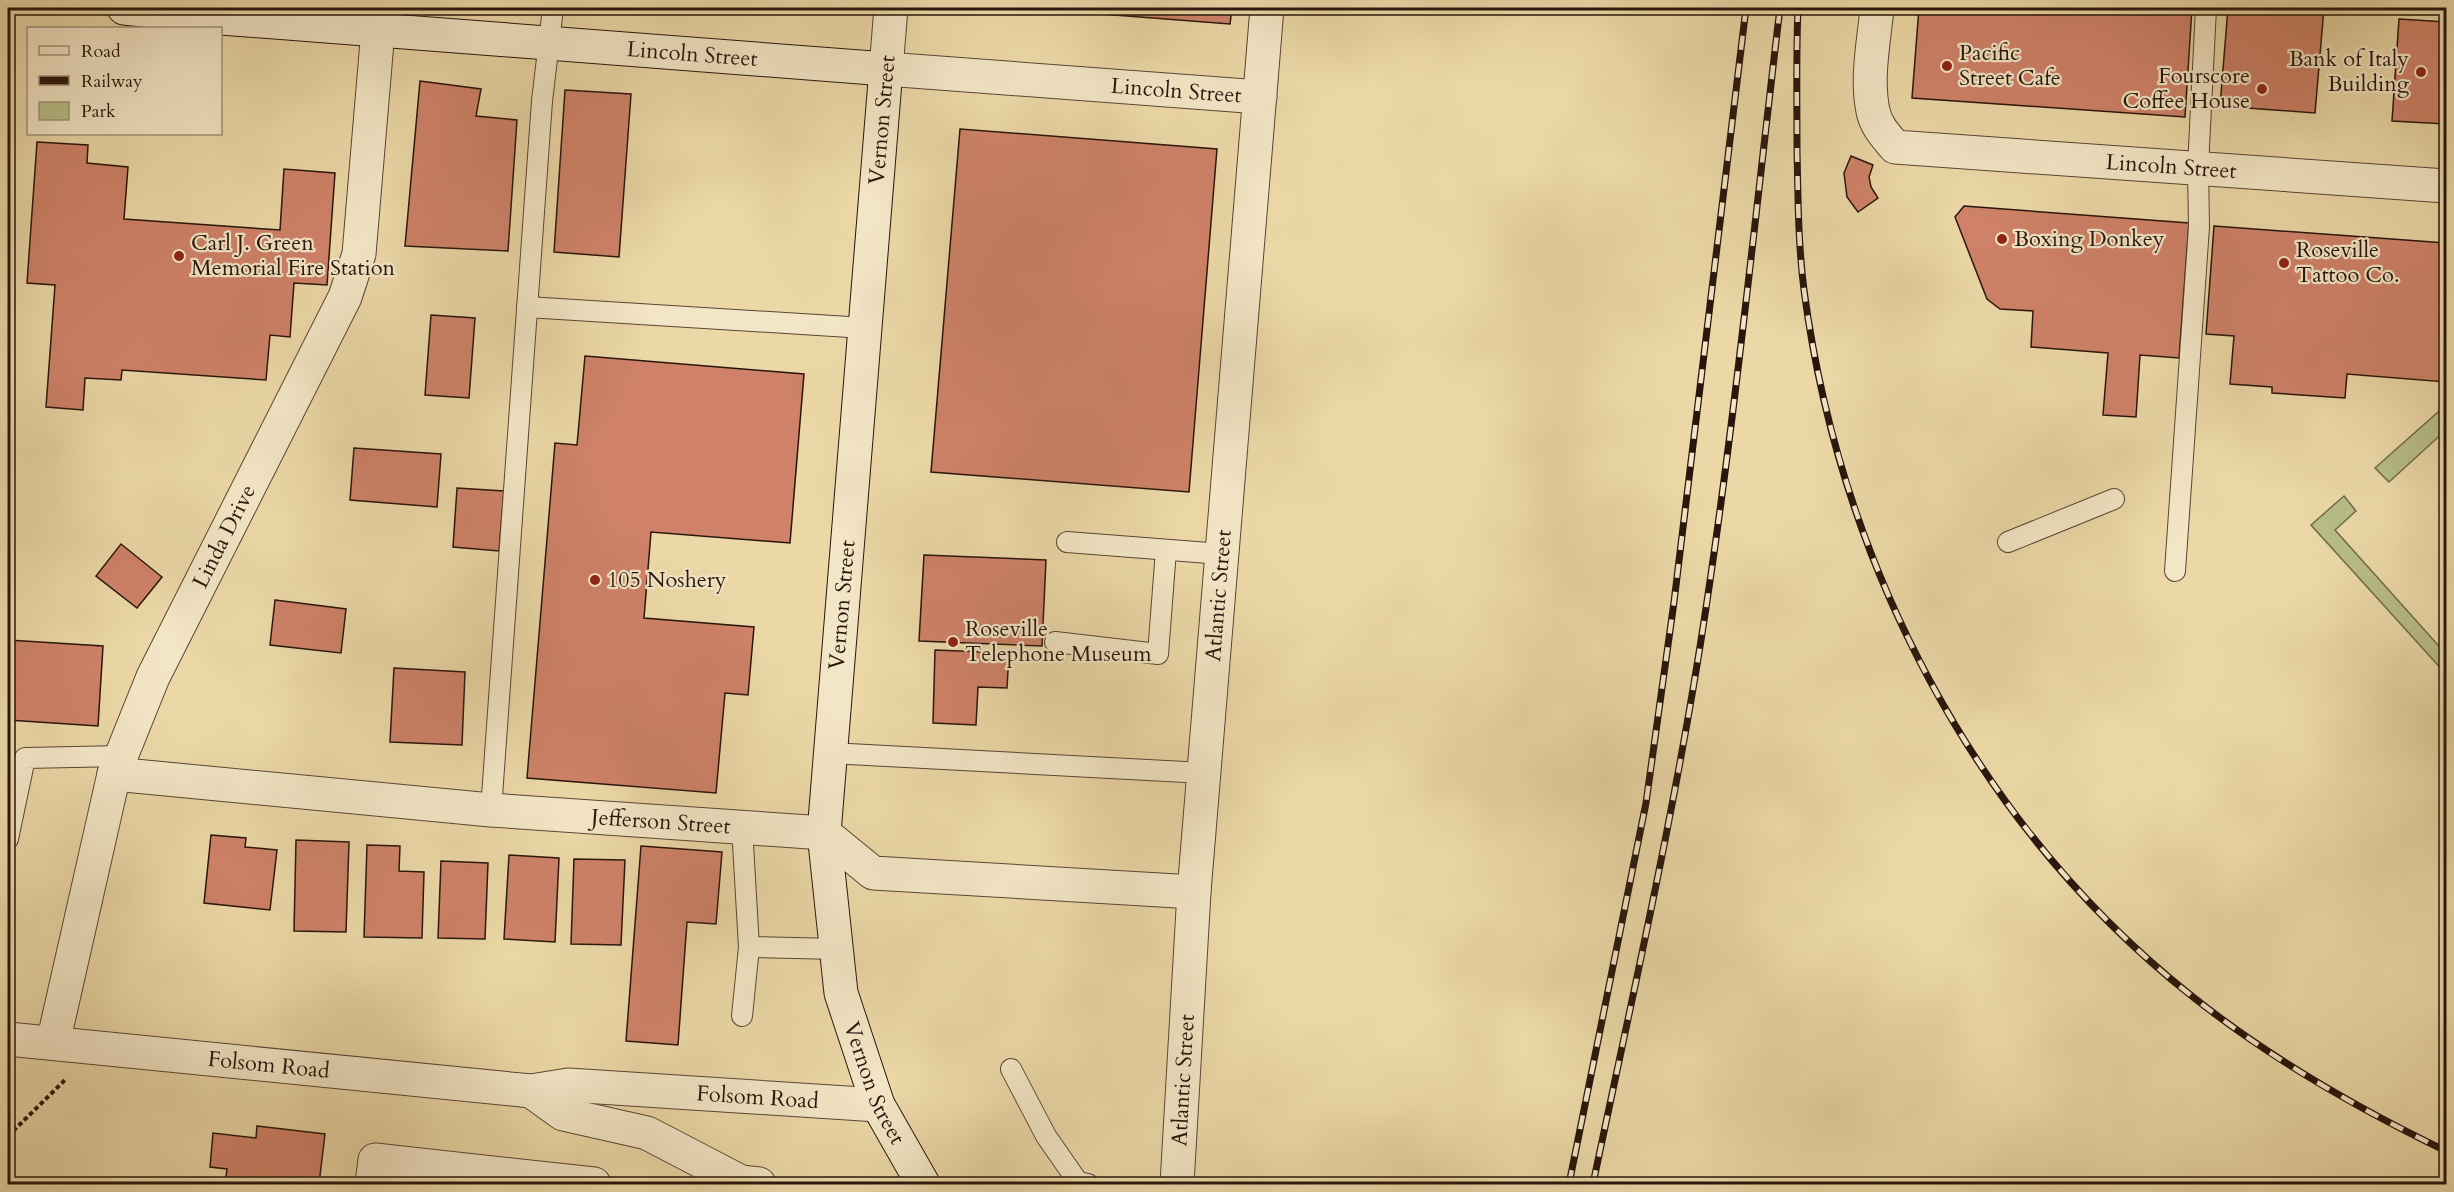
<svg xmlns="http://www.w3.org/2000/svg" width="2454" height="1192" font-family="Cardo,serif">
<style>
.green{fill:#b8be87;stroke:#706a4a;stroke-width:1.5}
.building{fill:#cf8269;stroke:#28160d;stroke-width:1.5}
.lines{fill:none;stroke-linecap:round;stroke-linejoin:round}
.service-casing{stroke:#594634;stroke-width:22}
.minor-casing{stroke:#594634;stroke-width:35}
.tertiary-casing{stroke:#594634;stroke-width:35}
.secondary-casing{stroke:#28160d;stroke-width:35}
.path{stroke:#28160d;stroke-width:4;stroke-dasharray:4.5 3;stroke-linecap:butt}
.service{stroke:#f3e6c6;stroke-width:20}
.minor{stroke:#f3e6c6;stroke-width:33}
.tertiary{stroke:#f3e6c6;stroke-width:33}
.secondary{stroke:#f3e6c6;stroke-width:33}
.rail-casing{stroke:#28160d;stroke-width:7}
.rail{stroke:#f3e6c6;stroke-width:4.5;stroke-dasharray:14;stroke-linecap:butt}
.poi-dot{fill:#8f2418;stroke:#f3e6c6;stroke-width:2}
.labels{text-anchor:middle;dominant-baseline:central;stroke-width:4.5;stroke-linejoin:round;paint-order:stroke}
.poi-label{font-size:22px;fill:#28160d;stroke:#f3e6c6;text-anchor:start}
.street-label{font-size:22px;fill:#28160d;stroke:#f3e6c6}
</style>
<rect width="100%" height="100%" fill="#ecd8a7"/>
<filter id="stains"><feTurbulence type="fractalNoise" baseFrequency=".00333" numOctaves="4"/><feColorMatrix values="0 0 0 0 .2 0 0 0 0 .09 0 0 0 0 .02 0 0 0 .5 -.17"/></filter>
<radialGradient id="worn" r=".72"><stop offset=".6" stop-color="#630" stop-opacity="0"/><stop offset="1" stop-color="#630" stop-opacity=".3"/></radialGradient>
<g class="green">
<polygon points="2446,405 2446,430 2389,482 2375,468"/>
<polygon points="2344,496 2356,511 2335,530 2446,654 2446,674 2311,525"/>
</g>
<g class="building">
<polygon points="1023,8 1232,8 1230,24"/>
<polygon points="1919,8 2192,8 2185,117 1912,98"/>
<polygon points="2228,8 2324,8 2315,113 2220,106"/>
<polygon points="2399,19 2446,22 2446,124 2392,121"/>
<polygon points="420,81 481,89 476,116 517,120 508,251 405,246"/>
<polygon points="565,90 631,94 619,257 554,252"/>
<polygon points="960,129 1217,149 1189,492 931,472"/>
<polygon points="37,142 88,145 87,163 128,167 124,219 280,230 284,169 335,173 327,285 294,283 290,337 270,335 266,380 122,370 121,380 85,378 83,410 46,407 55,285 27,283"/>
<polygon points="1851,156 1873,165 1869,177 1871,187 1878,198 1858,212 1847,197 1844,173"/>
<polygon points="1964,206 2189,223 2179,358 2140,355 2136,417 2103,415 2108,353 2031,347 2033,311 2000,309 1987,299 1955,217"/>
<polygon points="2214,226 2446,243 2446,382 2347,374 2345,398 2272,393 2272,387 2230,384 2234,336 2206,334"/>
<polygon points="431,315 475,318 469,398 425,395"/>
<polygon points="585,356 804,374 790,543 651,532 644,618 754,627 748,695 725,693 716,793 527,778 555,443 577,445"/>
<polygon points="354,448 441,454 437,507 350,500"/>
<polygon points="457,488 504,491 499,551 453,547"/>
<polygon points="121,544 162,577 137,608 96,576"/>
<polygon points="924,555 1046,560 1042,646 919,641"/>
<polygon points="275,600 346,609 341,653 270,645"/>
<polygon points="8,640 103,646 98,726 8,720"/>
<polygon points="935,650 1009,653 1007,688 978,687 976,725 933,723"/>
<polygon points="394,668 465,672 462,745 390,742"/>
<polygon points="211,835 246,838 245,847 277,850 270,910 204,903"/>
<polygon points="296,840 349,842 346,932 294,931"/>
<polygon points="367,845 400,846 399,871 424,872 422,938 364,937"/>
<polygon points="641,846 722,852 716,924 687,922 678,1045 626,1041"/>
<polygon points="509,855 559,858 555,942 504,939"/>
<polygon points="574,859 625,860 621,945 571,944"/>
<polygon points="441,861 488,863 485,939 438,938"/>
<polygon points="257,1126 325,1134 319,1184 225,1184 227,1169 210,1167 213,1133 256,1138"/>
</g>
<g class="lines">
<defs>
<g id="service">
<polyline points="387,30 388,8"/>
<polyline points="527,307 865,328"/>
<polyline points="1067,542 1222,554"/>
<polyline points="2008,542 2114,499"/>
<polyline points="2175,571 2199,227 2198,167 2206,8"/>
<polyline points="1055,642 1158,654 1166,550"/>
<polyline points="830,753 1204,773"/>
<polyline points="491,810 542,101 553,8"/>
<polyline points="742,827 749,947 837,949"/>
<polyline points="8,839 25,758 121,756"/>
<polyline points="742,1016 749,947"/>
<polyline points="1011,1069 1046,1136 1078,1182 1088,1184"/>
</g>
<g id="minor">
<path id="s1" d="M1877 8C1874 41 1866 78 1873 111 1876 126 1886 136 1895 147L2446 186"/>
<path id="s2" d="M886 69 1260 97"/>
<path id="s3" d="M114 774 491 810 824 833 873 873 1194 892"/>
<path id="s4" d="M53 1043 114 774 153 677 345 297 359 254 378 30"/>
<polyline points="372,1184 375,1160 594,1184"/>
<path id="s5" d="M1177 1184 1194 892 1267 8"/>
</g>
<g id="tertiary">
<polyline points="886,69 891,8"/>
<path id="s6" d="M8 1039 531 1091 568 1085 878 1105"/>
<polyline points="531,1091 563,1114 647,1133 741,1182 759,1184"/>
</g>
<g id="secondary">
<path id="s7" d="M124 8 221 18 886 69 824 833 841 993 878 1105 923 1184"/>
</g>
</defs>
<use href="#service" class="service-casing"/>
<use href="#minor" class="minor-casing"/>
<use href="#tertiary" class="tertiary-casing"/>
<use href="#secondary" class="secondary-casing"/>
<polyline class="path" points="8,1136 65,1080"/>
<use href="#service" class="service"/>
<use href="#minor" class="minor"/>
<use href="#tertiary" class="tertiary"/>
<use href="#secondary" class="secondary"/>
<defs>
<g id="rail">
<path d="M1798 8C1796 55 1797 102 1797 149 1798 196 1798 243 1804 290 1840 563 1975 825 2193 997 2271 1059 2357 1108 2446 1151"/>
<polyline points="1569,1184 1646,803 1674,602 1746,8"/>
<path d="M1593 1184C1633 993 1677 802 1706 608 1736 409 1756 208 1780 8"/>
</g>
</defs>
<use href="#rail" class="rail-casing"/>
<use href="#rail" class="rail"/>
</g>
<g class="poi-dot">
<circle cx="1947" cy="66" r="6"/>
<circle cx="2421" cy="72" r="6"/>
<circle cx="2262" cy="89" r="6"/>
<circle cx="2002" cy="239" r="6"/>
<circle cx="179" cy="256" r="6"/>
<circle cx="2284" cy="263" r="6"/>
<circle cx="595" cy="580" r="6"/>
<circle cx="953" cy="642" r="6"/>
</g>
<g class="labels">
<g class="poi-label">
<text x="1959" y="53">Pacific<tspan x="1959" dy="25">Street Cafe</tspan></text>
<text x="2409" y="59" text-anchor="end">Bank of Italy<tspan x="2409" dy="25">Building</tspan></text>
<text x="2250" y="76" text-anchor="end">Fourscore<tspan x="2250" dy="25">Coffee House</tspan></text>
<text x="2014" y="239">Boxing Donkey</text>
<text x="191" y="243">Carl J. Green<tspan x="191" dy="25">Memorial Fire Station</tspan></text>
<text x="2296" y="250">Roseville<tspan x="2296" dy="25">Tattoo Co.</tspan></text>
<text x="607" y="580">105 Noshery</text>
<text x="965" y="629">Roseville<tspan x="965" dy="25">Telephone Museum</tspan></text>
</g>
<g class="street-label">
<text stroke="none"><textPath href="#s7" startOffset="570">Lincoln Street</textPath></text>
<text stroke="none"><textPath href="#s2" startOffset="291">Lincoln Street</textPath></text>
<text transform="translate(882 120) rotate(-85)">Vernon Street</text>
<text stroke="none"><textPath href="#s1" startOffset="423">Lincoln Street</textPath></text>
<text stroke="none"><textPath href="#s4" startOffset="538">Linda Drive</textPath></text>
<text stroke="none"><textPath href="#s5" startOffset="590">Atlantic Street</textPath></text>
<text transform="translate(842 605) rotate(-85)">Vernon Street</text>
<text stroke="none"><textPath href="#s3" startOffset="549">Jefferson Street</textPath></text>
<text stroke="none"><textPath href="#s6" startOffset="262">Folsom Road</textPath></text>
<text stroke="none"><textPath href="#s5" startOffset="104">Atlantic Street</textPath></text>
<text stroke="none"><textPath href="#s7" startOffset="1788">Vernon Street</textPath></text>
<text stroke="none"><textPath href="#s6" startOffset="753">Folsom Road</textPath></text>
</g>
</g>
<rect width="2454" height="1192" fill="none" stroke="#ecd8a7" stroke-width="30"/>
<rect x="9" y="9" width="2436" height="1174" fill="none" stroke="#28160d" stroke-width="3"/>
<rect x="15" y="15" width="2424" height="1162" fill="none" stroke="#28160d" stroke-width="1.5"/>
<rect x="27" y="27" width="195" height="108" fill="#f3e6c6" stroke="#a2937c" stroke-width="1.5"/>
<rect x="39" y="46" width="30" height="9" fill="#f3e6c6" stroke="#a2937c" stroke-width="1.5"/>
<text x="81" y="57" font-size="18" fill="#28160d">Road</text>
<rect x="39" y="76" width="30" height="9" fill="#28160d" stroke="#a2937c" stroke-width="1.5"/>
<text x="81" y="87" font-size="18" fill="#28160d">Railway</text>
<rect x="39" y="102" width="30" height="18" fill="#b8be87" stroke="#a2937c" stroke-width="1.5"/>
<text x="81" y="117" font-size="18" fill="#28160d">Park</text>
<rect width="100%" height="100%" filter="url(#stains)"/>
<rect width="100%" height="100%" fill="url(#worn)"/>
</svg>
